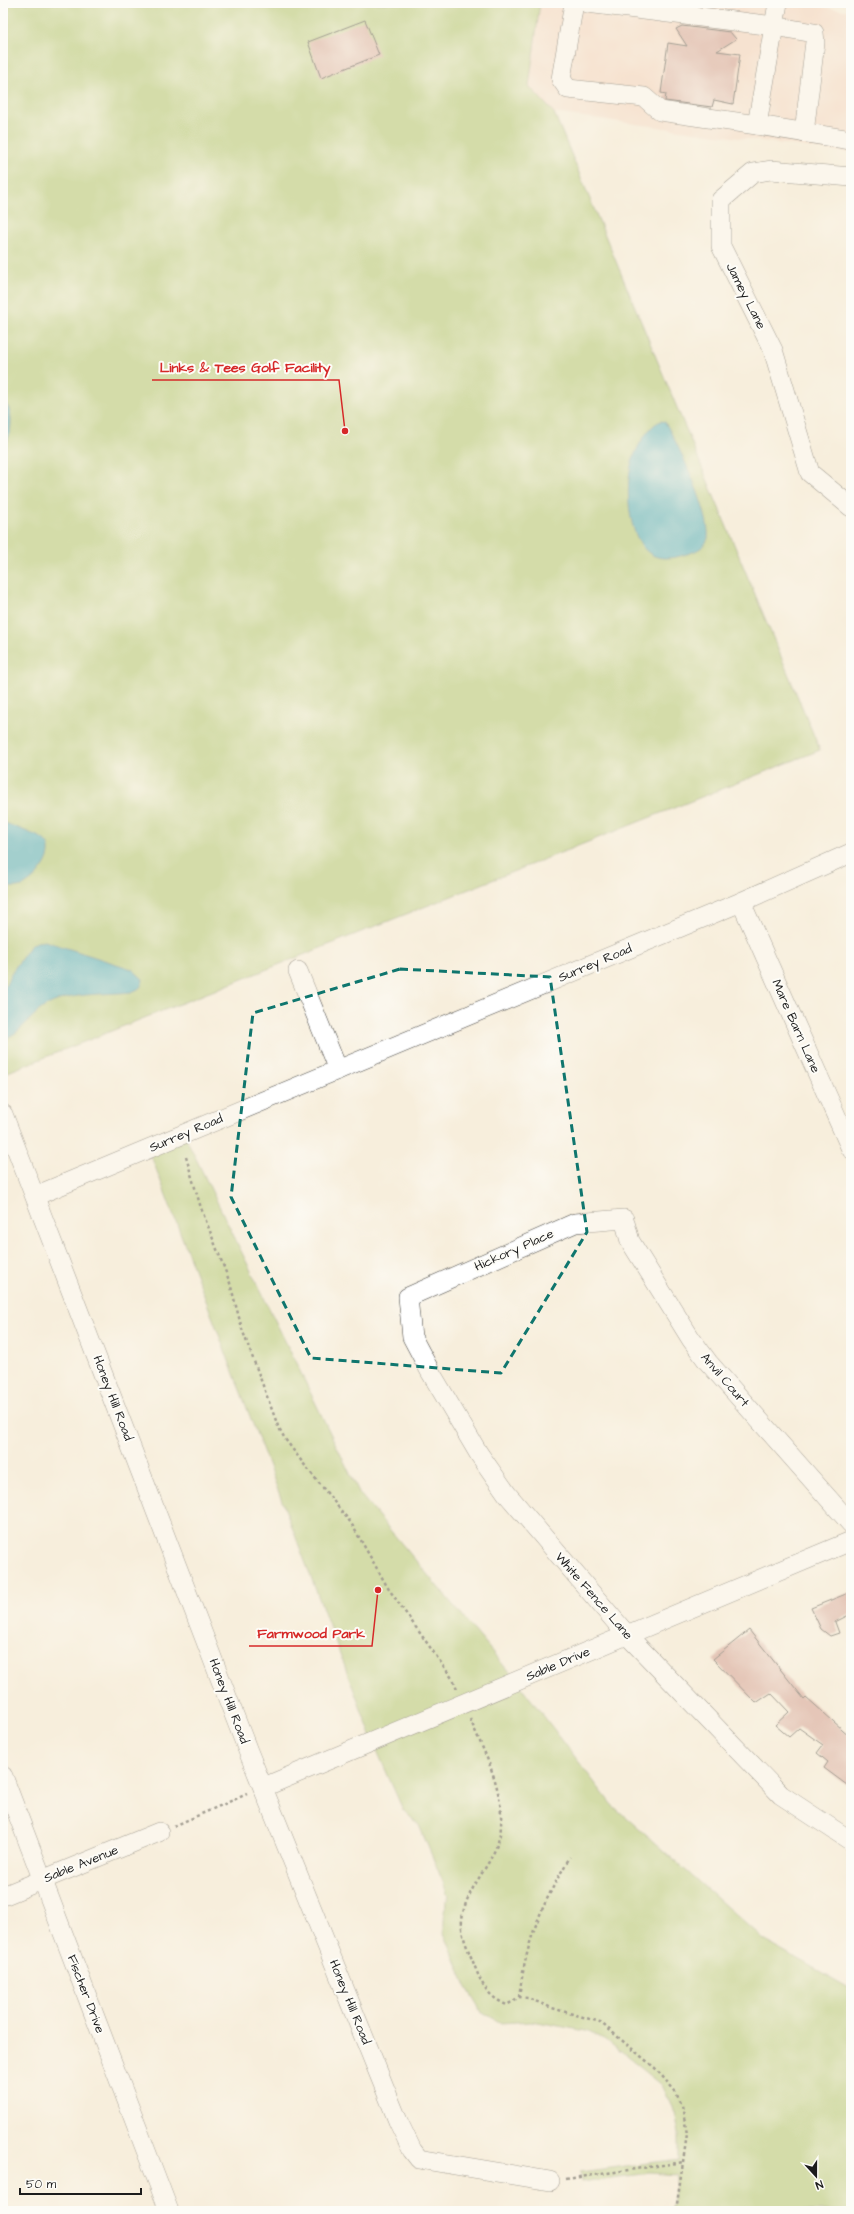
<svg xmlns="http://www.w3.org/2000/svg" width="854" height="2214" font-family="'Architects Daughter',sans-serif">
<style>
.built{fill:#f4d3c0}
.green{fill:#a9c66c;stroke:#627144}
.water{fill:#3ca9bb;stroke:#2c626c}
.building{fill:#ce968c}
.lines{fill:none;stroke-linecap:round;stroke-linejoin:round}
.minor-casing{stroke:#3d3c39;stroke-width:20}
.path{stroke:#3d3c39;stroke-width:2.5;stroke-dasharray:3 3;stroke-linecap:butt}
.minor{stroke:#fff;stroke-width:19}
.marked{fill:none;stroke:#0f766e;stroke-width:3;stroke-dasharray:8 5;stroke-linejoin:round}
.labels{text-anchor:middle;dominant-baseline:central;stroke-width:4;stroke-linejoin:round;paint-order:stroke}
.street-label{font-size:13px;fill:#1c1c1c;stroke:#fdfcf7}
.leader{fill:none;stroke:#d62828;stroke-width:1.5}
.callout-dot{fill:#d62828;stroke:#fdfcf7;stroke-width:1.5}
.callout-label{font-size:14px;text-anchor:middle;font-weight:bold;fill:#d62828;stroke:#fdfcf7;stroke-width:4;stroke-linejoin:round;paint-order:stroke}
</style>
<rect width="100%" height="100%" fill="#fdfcf7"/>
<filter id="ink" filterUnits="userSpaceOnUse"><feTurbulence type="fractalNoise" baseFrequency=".025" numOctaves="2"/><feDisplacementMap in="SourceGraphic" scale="8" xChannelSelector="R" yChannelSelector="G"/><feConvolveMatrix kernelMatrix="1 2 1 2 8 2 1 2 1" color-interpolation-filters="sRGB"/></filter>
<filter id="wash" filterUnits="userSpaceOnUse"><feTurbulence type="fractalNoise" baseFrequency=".012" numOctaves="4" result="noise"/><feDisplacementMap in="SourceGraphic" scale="16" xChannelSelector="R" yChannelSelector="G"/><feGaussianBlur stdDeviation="0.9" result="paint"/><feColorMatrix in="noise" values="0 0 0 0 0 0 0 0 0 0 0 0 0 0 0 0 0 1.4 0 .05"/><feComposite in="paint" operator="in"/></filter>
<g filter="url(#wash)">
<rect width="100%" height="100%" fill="#f7eedc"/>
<polygon class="built" points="540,3 794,3 851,11 851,153 554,113 529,86"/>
<g class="green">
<polygon points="3,3 540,3 529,86 554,113 820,750 3,1074"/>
<polygon points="182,1130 360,1494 520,1685 611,1804 764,1940 851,1989 851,2211 672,2211 677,2175 650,2173 581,2182 580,2172 679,2159 679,2134 675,2113 662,2085 605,2039 586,2031 531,2021 501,2023 481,2011 466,1986 444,1933 444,1912 448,1897 443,1882 419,1825 403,1810 375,1746 147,1145"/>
</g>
<g class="water">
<path d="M3 400C17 414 10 437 3 452Z"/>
<path d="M662 421 665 422C678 444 711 513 708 538 706 546 697 551 690 553 678 557 664 561 652 555 626 541 624 479 634 456 638 446 650 423 662 421Z"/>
<path d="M3 822C12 826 37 835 43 839 61 852 35 881 22 886 16 888 9 887 3 887Z"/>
<path d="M45 941 132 969 143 979C142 988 139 989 131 992 103 995 68 992 44 1007 30 1016 20 1035 3 1039V991L12 972 31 945 37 942Z"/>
</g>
<g id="blocks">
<g class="building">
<polygon points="365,20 379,55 321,78 308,42"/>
<polygon points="682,26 730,32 736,39 717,51 740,54 733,104 714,100 712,107 665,101 666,94 661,93 668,43 687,46 676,29"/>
<polygon points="851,1592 851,1614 835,1622 839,1633 830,1636 821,1629 811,1608"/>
<polygon points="749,1630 804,1699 806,1697 851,1737 851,1788 824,1768 828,1762 817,1753 823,1745 799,1728 789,1737 775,1725 789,1712 771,1693 756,1703 713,1659"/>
</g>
</g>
</g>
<g filter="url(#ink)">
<use href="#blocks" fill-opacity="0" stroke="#3d3c39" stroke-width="1"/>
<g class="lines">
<defs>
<g id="minor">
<polyline points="574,3 561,79 568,89 644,97 660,111 757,125"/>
<polyline points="587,3 774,26 814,33 815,42 804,133"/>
<polyline points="778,3 757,125 851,140"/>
<polyline points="851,177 771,170 753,173 721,200 721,246 773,350 810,473 851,507"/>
<polyline points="741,902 851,1149"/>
<polyline points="298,971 338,1070"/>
<polyline points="3,1114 248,1751 398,2121 412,2150 419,2159 550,2181"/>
<polyline points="35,1196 741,902 851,853"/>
<polyline points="851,1524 708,1362 691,1339 630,1241 624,1219 575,1223 408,1297 412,1337 431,1373 479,1454 507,1494 627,1635 781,1795 851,1841"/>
<polyline points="3,1776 169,2211"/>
<polyline points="264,1787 851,1541"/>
<polyline points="3,1896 159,1832"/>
</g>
</defs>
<use href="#minor" class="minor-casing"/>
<g class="path">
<polyline points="186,1157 201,1208 230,1283 242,1329 278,1426 285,1439 303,1463 351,1523 388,1588 454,1681 457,1689"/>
<path d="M470 1719C485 1754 503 1787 501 1826 499 1862 465 1885 462 1920 460 1935 470 1953 475 1967 482 1985 488 1997 507 2005L519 1997 528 1998 552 2008 600 2022 655 2068 675 2091 682 2105 687 2134 676 2211"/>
<polyline points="174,1826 247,1794"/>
<path d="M519 1997C527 1938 540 1908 570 1857"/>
<polyline points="566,2179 684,2162"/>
</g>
<use href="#minor" class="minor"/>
</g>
</g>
<path d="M0 0H854V2214H0ZM400 969 550 977 587 1232 501 1373 311 1358 231 1197 253 1013Z" fill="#f7eedc" fill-opacity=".55" fill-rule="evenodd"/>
<path class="marked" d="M400 969 550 977 587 1232 501 1373 311 1358 231 1197 253 1013Z"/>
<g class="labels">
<g class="street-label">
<text transform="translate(746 296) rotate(63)">Jamey Lane</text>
<text transform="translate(595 963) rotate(-23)">Surrey Road</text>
<text transform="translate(796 1026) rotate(66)">Mare Barn Lane</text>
<text transform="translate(186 1133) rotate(-23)">Surrey Road</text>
<text transform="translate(514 1250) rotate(-24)">Hickory Place</text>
<text transform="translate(725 1380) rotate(49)">Anvil Court</text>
<text transform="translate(113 1398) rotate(69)">Honey Hill Road</text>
<text transform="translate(594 1596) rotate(49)">White Fence Lane</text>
<text transform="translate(558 1664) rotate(-23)">Sable Drive</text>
<text transform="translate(229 1701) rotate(69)">Honey Hill Road</text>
<text transform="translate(81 1864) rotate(-22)">Sable Avenue</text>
<text transform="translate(86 1994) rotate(69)">Fischer Drive</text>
<text transform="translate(350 2002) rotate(68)">Honey Hill Road</text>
</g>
</g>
<path class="leader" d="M345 431L339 380H152M378 1590L372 1646H249"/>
<g class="callout-dot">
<circle cx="345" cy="431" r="4"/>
<circle cx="378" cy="1590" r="4"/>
</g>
<g class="callout-label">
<text x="245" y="372">Links &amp; Tees Golf Facility</text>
<text x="311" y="1638">Farmwood Park</text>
</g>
<rect width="854" height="2214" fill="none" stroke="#fdfcf7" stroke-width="16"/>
<g transform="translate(816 2176) rotate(159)" stroke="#fdfcf7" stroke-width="3" paint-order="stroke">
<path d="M0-3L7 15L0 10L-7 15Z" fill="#1c1c1c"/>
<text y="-6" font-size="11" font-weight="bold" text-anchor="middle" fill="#1c1c1c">N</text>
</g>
<path d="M20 2188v6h121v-6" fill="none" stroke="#1c1c1c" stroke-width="2"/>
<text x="26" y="2188" font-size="12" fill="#1c1c1c" stroke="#fdfcf7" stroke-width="3" paint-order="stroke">50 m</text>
</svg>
